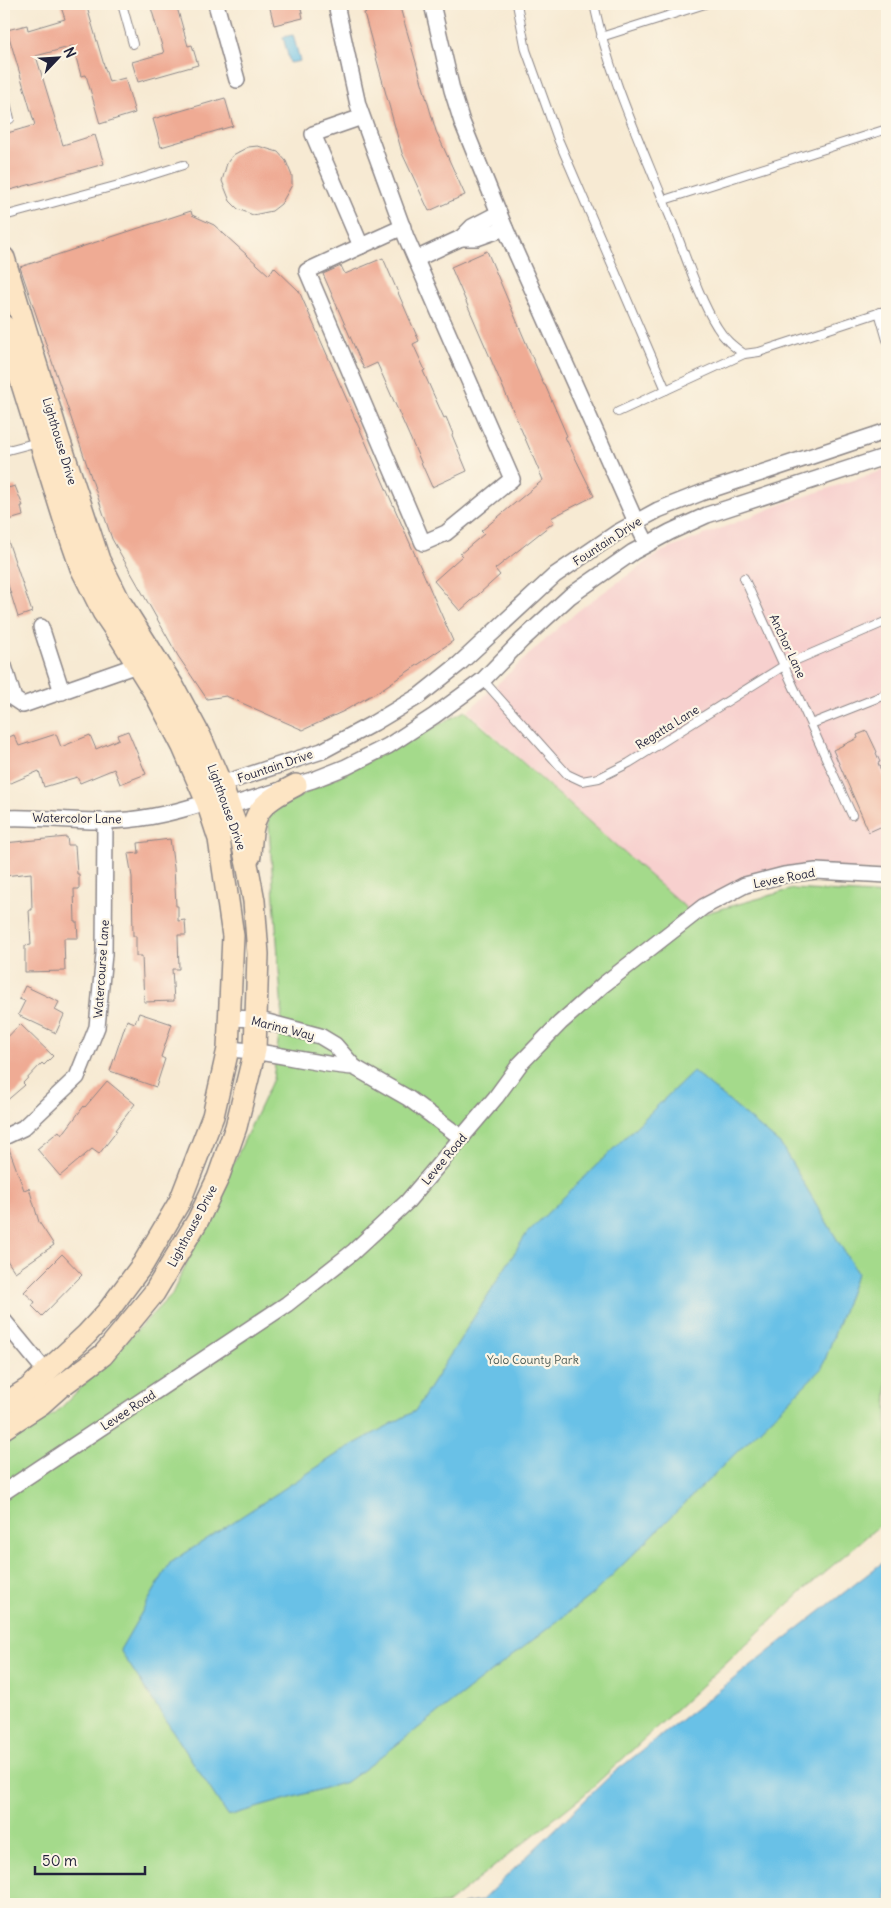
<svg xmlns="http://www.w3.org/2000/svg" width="891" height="1908" font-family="Delius,sans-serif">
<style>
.built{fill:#f7d0ce}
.green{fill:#a4da8b;stroke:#637e63}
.water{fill:#69c1e7;stroke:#467291}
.building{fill:#efab94}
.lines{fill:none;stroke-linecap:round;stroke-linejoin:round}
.lane-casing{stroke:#8c8687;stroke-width:10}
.street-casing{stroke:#8c8687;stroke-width:18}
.secondary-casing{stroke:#8c8687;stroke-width:24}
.lane{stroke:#fff;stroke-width:8}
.street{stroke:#fff;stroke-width:15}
.secondary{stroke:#fde5c4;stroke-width:21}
.labels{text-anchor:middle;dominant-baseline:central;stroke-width:4.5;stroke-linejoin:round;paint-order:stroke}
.street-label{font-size:12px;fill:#22223b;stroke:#fcf5e5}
.park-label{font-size:12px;fill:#495953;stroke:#fcf5e5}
</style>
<rect width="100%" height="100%" fill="#fcf5e5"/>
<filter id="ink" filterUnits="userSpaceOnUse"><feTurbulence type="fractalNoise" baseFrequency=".02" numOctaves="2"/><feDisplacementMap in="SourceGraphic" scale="10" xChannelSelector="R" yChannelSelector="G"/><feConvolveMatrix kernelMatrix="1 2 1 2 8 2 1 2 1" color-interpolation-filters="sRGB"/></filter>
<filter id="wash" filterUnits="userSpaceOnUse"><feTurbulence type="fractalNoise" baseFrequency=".0096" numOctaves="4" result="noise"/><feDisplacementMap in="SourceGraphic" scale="20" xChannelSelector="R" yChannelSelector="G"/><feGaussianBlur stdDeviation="1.12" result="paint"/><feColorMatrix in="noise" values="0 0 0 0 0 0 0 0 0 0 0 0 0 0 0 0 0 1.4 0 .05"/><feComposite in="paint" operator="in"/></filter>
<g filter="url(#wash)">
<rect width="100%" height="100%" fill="#f7ead3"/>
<polygon class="built" points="887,469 887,871 802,868 685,909 468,711 559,627 584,606 661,552 785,503"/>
<polygon class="green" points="465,711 695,916 793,889 887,895 887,1519 804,1590 584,1795 447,1904 4,1904 4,1445 57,1412 172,1294 273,1079 282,1013 268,813"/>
<g class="water">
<polygon points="293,35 300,61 290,63 283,37"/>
<polygon points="693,1071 781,1145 857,1273 822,1368 594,1593 386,1753 346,1782 228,1816 120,1650 170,1563 345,1449 415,1411 527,1233"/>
<polygon points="887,1559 887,1904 462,1904 481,1901 612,1774"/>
</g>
<g id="blocks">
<g class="building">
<polygon points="60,4 86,4 109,82 125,78 135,113 100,124 86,75 81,76 73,46 36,56 63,145 95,135 104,164 10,190 4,168 4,134 35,125 7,30 27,25 28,30 65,19"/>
<polygon points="150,4 176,4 188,46 192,45 198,65 138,82 132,62 164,53"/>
<polygon points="269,4 300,4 303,18 274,25"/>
<polygon points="375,4 399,4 436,131 465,195 429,211 402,153 364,13 376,9"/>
<polygon points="225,98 233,126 161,147 153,119"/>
<polygon points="258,146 278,152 286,161 292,176 292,185 281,204 272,211 253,215 238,209 230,201 222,181 227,163 233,155 248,147"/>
<polygon points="191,211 192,215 214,225 269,275 274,267 299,291 453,641 382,689 344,711 303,730 226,696 207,699 178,656 112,539 20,267"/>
<polygon points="487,251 544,385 545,385 567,436 565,437 594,496 551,518 554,522 495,569 500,575 460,611 434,581 462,556 460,554 484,534 481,531 543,480 451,267"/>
<polygon points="383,258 419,341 413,344 425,370 423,371 444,418 446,417 453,434 452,435 467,471 432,487 377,363 364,369 323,274 341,266 345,274"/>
<polygon points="15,486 23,506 21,506 23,516 9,520 8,516 4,518 4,489"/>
<polygon points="4,535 6,535 32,612 18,617 4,572"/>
<polygon points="128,731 146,774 120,784 114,769 80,783 77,777 44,787 39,771 4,786 4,739 14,735 19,746 56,734 61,747 90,735 96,749 119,739 117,735"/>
<polygon points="867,731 877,752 876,753 880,762 878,763 887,785 887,824 869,832 833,750 858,738 857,735"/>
<polygon points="67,837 68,845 75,845 77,874 79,874 79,889 74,889 75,922 77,922 78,938 64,938 65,971 25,972 25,946 31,945 29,910 32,910 31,873 4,876 4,843"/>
<polygon points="170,839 174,868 176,906 178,906 178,921 185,920 186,935 178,935 179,969 172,969 174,1001 144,1002 142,956 136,956 136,936 133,936 132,877 128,854 139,853 138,843"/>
<polygon points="25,986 59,1002 55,1010 64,1015 56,1033 18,1015 25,1001 19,999"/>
<polygon points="139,1013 172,1024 161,1057 165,1059 156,1087 110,1071 127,1020 135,1023"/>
<polygon points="20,1024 53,1056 44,1065 42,1063 23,1083 25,1085 4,1103 4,1041"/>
<polygon points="107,1081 135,1104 115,1130 117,1131 99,1154 92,1149 60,1176 37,1149 59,1131 62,1135 84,1106 85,1107"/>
<polygon points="4,1146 8,1146 24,1190 29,1188 39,1222 54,1245 15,1272 4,1256"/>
<polygon points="62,1254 82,1275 42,1316 32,1306 35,1302 24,1292"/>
</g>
</g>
</g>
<g filter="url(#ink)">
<use href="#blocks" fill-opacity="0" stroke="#8c8687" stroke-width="1"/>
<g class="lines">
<defs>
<g id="lane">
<polyline points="122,4 133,44"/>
<polyline points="517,4 526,50 558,139 666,390"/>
<path d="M594 4C609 76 641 144 668 212 683 247 697 295 717 327 724 339 733 346 744 354L759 352 887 310"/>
<polyline points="601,37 705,4"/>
<polyline points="4,95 10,119"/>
<polyline points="664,200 887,129"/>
<polyline points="4,216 126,183 183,165"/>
<polyline points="879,312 887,340"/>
<polyline points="618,412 744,354"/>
<polyline points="4,451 38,442"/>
<polyline points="744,578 852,815"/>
<polyline points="483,680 567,774 582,781 599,778 629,763 785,665 887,621"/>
<polyline points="811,724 887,694"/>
</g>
<g id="street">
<polyline points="216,4 237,80"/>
<polyline points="336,4 358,105 406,237 512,479 446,533 423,543 307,271 361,246 313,134 362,117"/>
<polyline points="432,4 452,90 462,122 505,228 636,522 647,544"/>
<polyline points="461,238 477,238 505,228"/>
<polyline points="361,246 403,227"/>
<polyline points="416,259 461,238 472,227 499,213"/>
<polyline points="41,627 62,692"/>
<polyline points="4,666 14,699 23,705 137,665"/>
<polyline points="216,791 221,784 322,751 374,723 419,696 459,664 555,575 618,532 636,522 658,510 701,493 887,431"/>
<polyline points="221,804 229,806 313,780 346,767 388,746 434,716 483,680 522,640 570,596 633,552 670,532 707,515 887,456"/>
<path d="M4 818C38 816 71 822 105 821 140 821 174 813 207 802"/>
<polyline points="230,1018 256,1019 320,1036 335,1045 354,1067 408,1098 462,1138"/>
<path d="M228 1049C271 1051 312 1064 354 1067"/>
<polyline points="4,1137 23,1128 77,1077 97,1027 104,954 105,821"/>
<polyline points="4,1321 46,1372"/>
<polyline points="4,1492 287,1304 353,1252 407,1202 496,1097 520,1064 560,1023 603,985 703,907 745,885 784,875 816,871 887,875"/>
</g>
<g id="secondary">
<polyline points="4,258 58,436 99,560 120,602 173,686 201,738 221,784 242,842 248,869 254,901 258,954 255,1050 236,1127 218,1178 198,1220 154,1293 103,1355 60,1387 41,1404 4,1428"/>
<polyline points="4,326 64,519 81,568 103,612 120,637 156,695 183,747 207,802 219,839 233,936 228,1049 213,1116 180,1201 143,1264 108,1311 86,1335 46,1372 29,1388 4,1404"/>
<path d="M250 856C252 813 257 805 296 785"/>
</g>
</defs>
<use href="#lane" class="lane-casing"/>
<use href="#street" class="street-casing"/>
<use href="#secondary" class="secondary-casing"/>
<use href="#lane" class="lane"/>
<use href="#street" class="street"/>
<use href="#secondary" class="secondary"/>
</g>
</g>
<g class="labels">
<g class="street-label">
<text transform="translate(60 441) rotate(73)">Lighthouse Drive</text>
<text transform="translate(607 541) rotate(-33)">Fountain Drive</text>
<text transform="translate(788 646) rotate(65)">Anchor Lane</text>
<text transform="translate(667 727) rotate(-32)">Regatta Lane</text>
<text transform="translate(275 766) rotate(-19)">Fountain Drive</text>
<text transform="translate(227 807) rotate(70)">Lighthouse Drive</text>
<text transform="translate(77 818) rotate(1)">Watercolor Lane</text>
<text transform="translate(784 878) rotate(-11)">Levee Road</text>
<text transform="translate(101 969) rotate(-86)">Watercourse Lane</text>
<text transform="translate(283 1028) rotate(14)">Marina Way</text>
<text transform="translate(444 1159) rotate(-50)">Levee Road</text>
<text transform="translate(192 1226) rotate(-62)">Lighthouse Drive</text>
<text transform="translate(128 1410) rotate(-33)">Levee Road</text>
</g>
<g class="park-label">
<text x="533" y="1359">Yolo County Park</text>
</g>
</g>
<rect width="891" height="1908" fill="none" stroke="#fcf5e5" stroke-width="20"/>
<g transform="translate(58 58) rotate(65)" stroke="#fcf5e5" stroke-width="4" paint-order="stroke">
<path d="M0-4L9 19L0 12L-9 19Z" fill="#22223b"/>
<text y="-8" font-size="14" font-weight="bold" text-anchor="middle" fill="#22223b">N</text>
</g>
<path d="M35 1866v8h110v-8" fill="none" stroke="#22223b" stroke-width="2.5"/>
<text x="42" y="1866" font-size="15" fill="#22223b" stroke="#fcf5e5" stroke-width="4" paint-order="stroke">50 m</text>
</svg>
